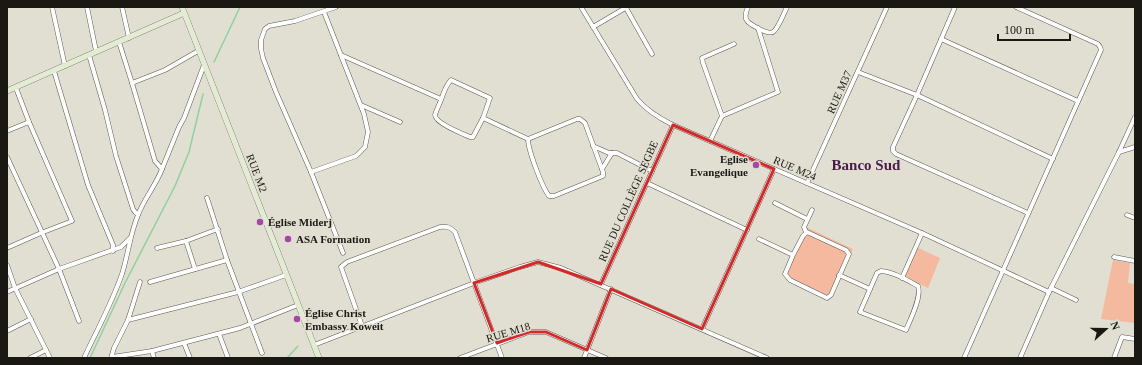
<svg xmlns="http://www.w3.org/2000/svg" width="1142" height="365" font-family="'Times New Roman',serif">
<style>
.green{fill:#f4b99e}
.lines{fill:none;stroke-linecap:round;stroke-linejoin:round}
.stream{stroke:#90d19f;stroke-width:1.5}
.street-casing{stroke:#5c5a4e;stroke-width:5}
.secondary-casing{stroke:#5c5a4e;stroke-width:6}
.street{stroke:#fff;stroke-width:4}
.secondary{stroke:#e3ebd3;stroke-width:5.5}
.marked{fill:none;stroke:#d62828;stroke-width:3;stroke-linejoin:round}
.poi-dot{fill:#a845ab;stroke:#e1dfd1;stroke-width:1.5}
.labels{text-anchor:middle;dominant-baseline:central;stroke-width:3;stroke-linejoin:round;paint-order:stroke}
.street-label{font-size:11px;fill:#191813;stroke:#e1dfd1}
.poi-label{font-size:11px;font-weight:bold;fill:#191813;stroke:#e1dfd1;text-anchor:start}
.district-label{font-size:15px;font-weight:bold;fill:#4a1a4b;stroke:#e1dfd1}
</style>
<rect width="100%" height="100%" fill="#e1dfd1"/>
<g class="green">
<polygon points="806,227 853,249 831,297 783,275"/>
<polygon points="916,247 940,258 928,288 904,276"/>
<polygon points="1113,260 1130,263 1128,283 1135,284 1135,323 1101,319"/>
</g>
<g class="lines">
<g class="stream">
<polyline points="214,62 240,7"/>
<polyline points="90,358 125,283 175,186 189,152 203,94"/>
<polyline points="287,358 298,346"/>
</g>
<defs>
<g id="street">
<polyline points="52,7 65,66"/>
<polyline points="87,7 96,51"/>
<polyline points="122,7 129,38"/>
<polyline points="336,7 295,21 269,26 265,29 261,40 261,49 263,58 276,92 311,172 343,253"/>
<path d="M581 7 637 99C647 111 659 118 673 125L922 233 1049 292"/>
<path d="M748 7C746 11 745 15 746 19 748 24 768 35 773 32 778 29 784 13 787 7"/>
<polyline points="955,7 917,95 893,147 893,151 896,154 1028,213"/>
<polyline points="626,8 652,54"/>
<polyline points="593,27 627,7"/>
<polyline points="941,39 1078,101"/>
<polyline points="119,42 132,83 155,161 162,169 179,127 184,118 204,65"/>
<polyline points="89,55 105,110 116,156 133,209 135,212 138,214"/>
<polyline points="341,55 441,99"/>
<polyline points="54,71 88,185 113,245 113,251"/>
<polyline points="858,72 917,95 1053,159"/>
<path d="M451 80 490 98 483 118 473 137H470C463 134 435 123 435 115 436 111 439 105 441 100 443 94 446 85 451 80Z"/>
<polyline points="132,83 165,70 198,51"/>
<polyline points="361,105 400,122"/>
<polyline points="722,116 703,63 702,58 734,44"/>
<path d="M483 118 528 139 577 119H580L585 123 603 172V176L554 196H549C542 187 528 150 528 139"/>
<polyline points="7,131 29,122"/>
<polyline points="710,141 722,116 778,92 758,28"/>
<polyline points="593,146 609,153 617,153 652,171"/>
<polyline points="1119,152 1135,147"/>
<polyline points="7,157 59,269 79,321"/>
<polyline points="602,169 612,153"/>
<polyline points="311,172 356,156 365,147 368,132 364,114 324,12"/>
<polyline points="647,183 747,230"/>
<polyline points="807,183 887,7"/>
<polyline points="207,198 227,260 262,353"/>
<polyline points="775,203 807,219"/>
<polyline points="1127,215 1135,218"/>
<polyline points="806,232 804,227 812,210"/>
<polyline points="759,239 793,255 785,274 790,280 827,298 831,295 849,254 846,250 807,232 803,236 793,255"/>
<polyline points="186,241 195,269"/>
<polyline points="7,248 41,233 72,221 29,122 16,88"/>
<polyline points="157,248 186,241 218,229"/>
<polyline points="1114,257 1135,261"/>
<polyline points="7,265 15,288 50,358"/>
<path d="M881 271C894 272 907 280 918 286 922 297 910 320 906 330L860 312 877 273Z"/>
<polyline points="839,275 870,289"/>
<polyline points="902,278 922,233"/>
<polyline points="150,282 227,260"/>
<polyline points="601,284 673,125"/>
<polyline points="1051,288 1076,300"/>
<polyline points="7,292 59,269 121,247 130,238"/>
<polyline points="128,320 238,292 286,275"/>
<path d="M362 326 341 267 347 262 440 227C447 226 450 227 455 232L502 358"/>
<polyline points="702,329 774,169"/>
<polyline points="7,331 31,319"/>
<polyline points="219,334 228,358"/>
<polyline points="184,343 190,358"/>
<polyline points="314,345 474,283 520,267 538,262 561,268 767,358"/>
<polyline points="152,351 154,358"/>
<polyline points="112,357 152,351 240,328 298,305"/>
<polyline points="30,358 46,350"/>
<path d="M84 358C97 330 112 303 122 274 128 255 130 234 138 215 144 199 156 185 162 169"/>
<polyline points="111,358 114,348 128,320 140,282"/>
<polyline points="460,358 529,332 546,332 606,358"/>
<polyline points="584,358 611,289"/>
<polyline points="964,358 1101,50 1100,47 1098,44 1016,7"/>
<polyline points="1020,358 1049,292 1119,152 1135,117"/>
<polyline points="1114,358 1122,337 1135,339"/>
</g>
<g id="secondary">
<polyline points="182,7 319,358"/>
<polyline points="7,91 184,13"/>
</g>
</defs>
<use href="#street" class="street-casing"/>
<use href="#secondary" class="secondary-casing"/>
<use href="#street" class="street"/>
<use href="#secondary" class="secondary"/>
</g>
<path class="marked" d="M673 125 774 169 702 329 611 289 587 350 546 332H529L497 343 474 283 538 262 601 284Z"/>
<g class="poi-dot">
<circle cx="756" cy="165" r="4"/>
<circle cx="260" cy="222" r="4"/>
<circle cx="288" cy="239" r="4"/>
<circle cx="297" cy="319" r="4"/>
</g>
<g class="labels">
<g class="street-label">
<text transform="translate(839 92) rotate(-66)">RUE M37</text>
<text transform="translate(795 168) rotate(23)">RUE M24</text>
<text transform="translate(257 173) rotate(69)">RUE M2</text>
<text transform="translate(628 201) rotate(-66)">RUE DU COLLÈGE SEGBE</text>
<text transform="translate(508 332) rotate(-17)">RUE M18</text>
</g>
<g class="poi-label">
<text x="748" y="159" text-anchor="end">Eglise<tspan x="748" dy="13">Evangelique</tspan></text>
<text x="268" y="222">Église Miderj</text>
<text x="296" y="239">ASA Formation</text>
<text x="305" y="313">Église Christ<tspan x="305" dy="13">Embassy Koweit</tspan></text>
</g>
<g class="district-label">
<text x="866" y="165">Banco Sud</text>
</g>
</g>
<rect width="1142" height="365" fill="none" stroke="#191813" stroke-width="16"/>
<g transform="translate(1106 329) rotate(69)" stroke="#e1dfd1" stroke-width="3" paint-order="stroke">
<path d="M0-3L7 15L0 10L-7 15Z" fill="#191813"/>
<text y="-6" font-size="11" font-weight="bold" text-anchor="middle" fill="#191813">N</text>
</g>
<path d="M998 34v6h72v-6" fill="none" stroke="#191813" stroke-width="2"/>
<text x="1004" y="34" font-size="12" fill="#191813" stroke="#e1dfd1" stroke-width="3" paint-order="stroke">100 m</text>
</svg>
